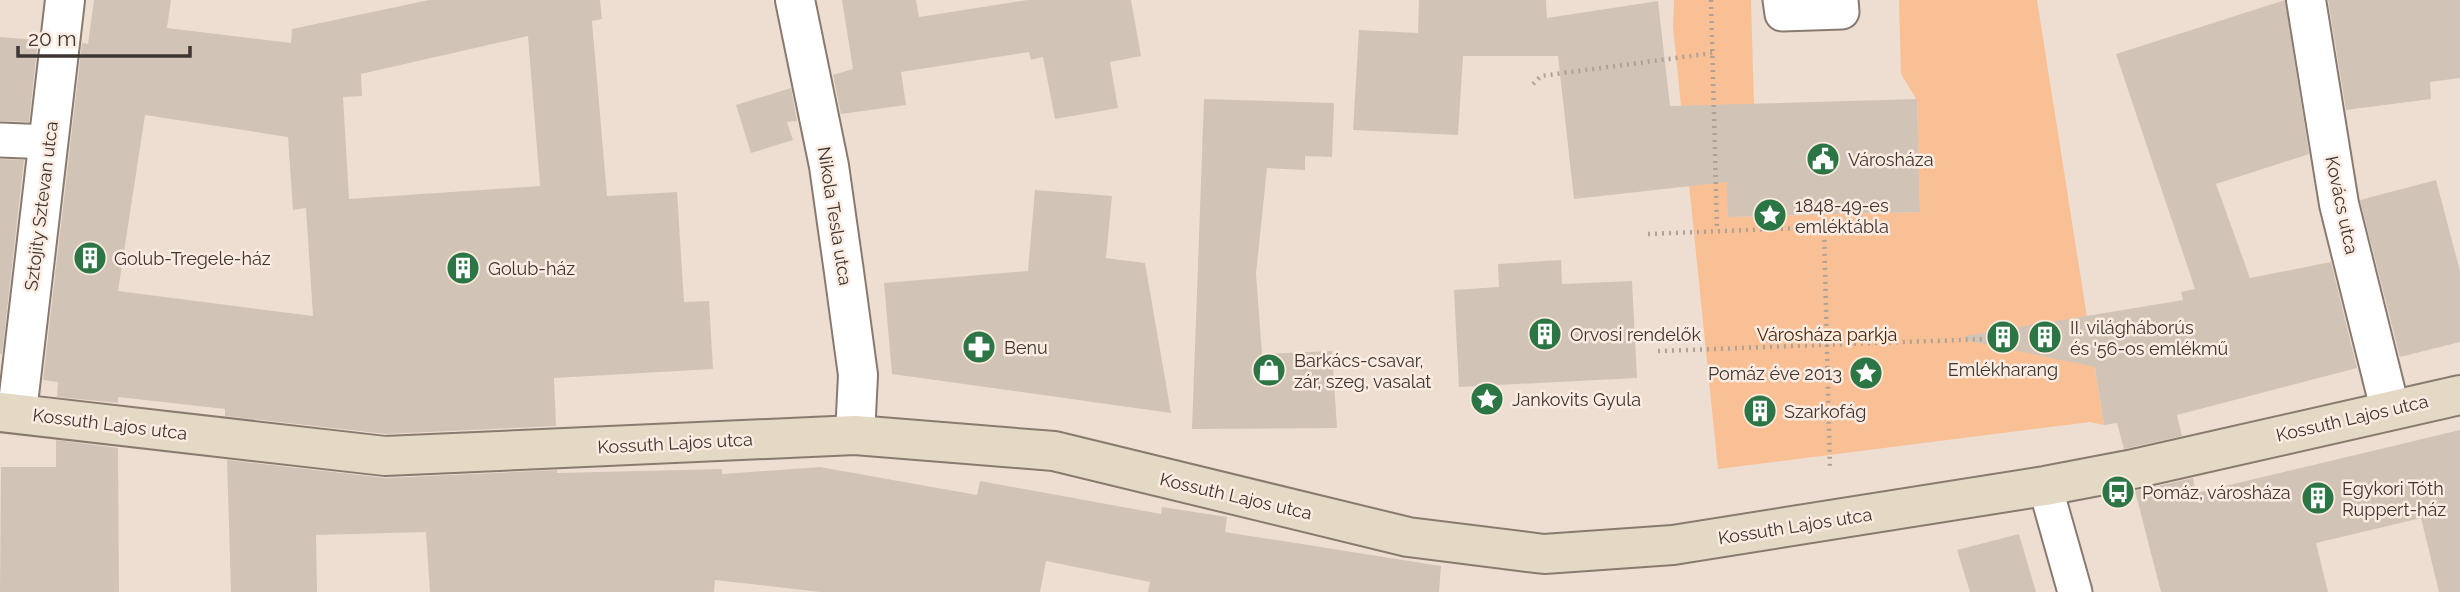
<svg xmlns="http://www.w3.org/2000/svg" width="2460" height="592" font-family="Raleway,sans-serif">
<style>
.green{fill:#f9c096}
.building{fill:#d1c4b6;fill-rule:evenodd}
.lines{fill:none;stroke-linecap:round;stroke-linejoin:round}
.service-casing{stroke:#897a70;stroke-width:37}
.minor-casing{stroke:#897a70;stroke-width:42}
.secondary-casing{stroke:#897a70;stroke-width:42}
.path{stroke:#aea298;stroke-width:4.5;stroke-dasharray:2 5;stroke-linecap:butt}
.service{stroke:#fff;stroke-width:33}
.minor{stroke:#fff;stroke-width:38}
.secondary{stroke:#e4d9c4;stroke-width:38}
.labels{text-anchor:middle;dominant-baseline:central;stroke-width:5;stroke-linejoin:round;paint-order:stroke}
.poi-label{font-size:18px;fill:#3c3531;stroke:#fcebe0;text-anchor:start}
.street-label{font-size:18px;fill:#3c3531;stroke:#fcebe0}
.park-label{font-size:18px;fill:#452508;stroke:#fcebe0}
</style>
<rect width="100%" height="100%" fill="#eeded2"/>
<polygon class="green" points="1674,0 1751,0 1754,104 1729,217 1920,212 1917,100 1901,74 1899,0 2037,0 2104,425 2090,422 1718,469 1673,27"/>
<g class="building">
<path d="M94 0H171L167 28 291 43 292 29 429 0H600L602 19 592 21 607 196 677 192 684 302 709 301 713 369 554 378 556 426 386 434 225 416V409L118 397V403L57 397 58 382 43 380 82 43 88 44ZM528 36 540 186 349 199 343 97 362 96 361 74ZM145 115 288 137 293 210 306 208 313 316 118 291Z"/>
<polygon points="842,0 916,0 919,17 1028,0 1131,0 1141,56 1110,62 1118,108 1055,119 1043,57 1031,60 1029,52 901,72 906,105 841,114 833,75 853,69"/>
<polygon points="1419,0 1546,0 1547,18 1658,1 1670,106 1917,99 1920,212 1728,217 1727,182 1574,199 1558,56 1463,56 1458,135 1353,130 1359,30 1418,33"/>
<polygon points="2285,0 2309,154 2216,184 2250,278 2331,262 2357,368 2177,415 2182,436 2124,449 2117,423 2104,425 2095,367 1965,340 1965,336 2183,300 2181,292 2195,289 2116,54"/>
<polygon points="2328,0 2460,0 2460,78 2430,82 2431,99 2346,110"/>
<polygon points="0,37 38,40 29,122 0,121"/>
<polygon points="791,88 797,121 787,122 793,140 751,153 736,105"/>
<polygon points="1204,99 1334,103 1332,157 1305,156 1305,170 1267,168 1256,274 1262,354 1332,351 1337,428 1192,429"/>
<polygon points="0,159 24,160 2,354 0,354"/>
<polygon points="2436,180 2460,271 2460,342 2400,357 2360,200"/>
<polygon points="1035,190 1112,196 1106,258 1145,263 1171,413 892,374 884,283 1028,271"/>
<polygon points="1561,260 1562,284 1632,281 1637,378 1459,387 1454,290 1499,287 1498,264"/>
<polygon points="2460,430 2460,592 2439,592 2421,518 2316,543 2328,592 2161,592 2135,491 2193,478 2196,493"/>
<polygon points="56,440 118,448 119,592 0,592 1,467 56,467"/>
<polygon points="227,460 386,478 557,470 557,473 722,469 722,474 820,467 977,495 980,481 1161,514 1162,507 1227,517 1225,532 1441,566 1439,592 1148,592 1150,582 1046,561 1040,592 820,592 715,580 714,592 430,592 426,532 316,535 317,592 231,592"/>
<polygon points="2019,534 2036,592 1970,592 1957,550"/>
</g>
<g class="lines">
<defs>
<g id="service">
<polyline points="1780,0 1782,14 1842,12 1841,0"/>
<polyline points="0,140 50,142"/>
<polyline points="2045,486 2075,592"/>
</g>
<g id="minor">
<polyline points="795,0 829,166 844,272 858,375 855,435"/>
<polyline points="2306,0 2339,204 2390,409"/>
<polyline points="17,412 65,0"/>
</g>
<polyline id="secondary" points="0,412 385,456 855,435 1054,451 1408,537 1544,554 1673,545 2045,486 2129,470 2460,395"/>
</defs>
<use href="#service" class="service-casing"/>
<use href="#minor" class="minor-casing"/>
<use href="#secondary" class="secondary-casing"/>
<g class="path">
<polyline points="1711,0 1717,229"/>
<polyline points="1533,84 1541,76 1713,53"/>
<polyline points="1648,234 1824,227 1830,470"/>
<polyline points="1658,351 1985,339"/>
</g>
<use href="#service" class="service"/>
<use href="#minor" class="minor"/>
<use href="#secondary" class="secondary"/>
</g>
<defs>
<symbol id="civic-disc" viewBox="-11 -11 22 22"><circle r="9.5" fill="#2c7645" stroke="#fcebe0"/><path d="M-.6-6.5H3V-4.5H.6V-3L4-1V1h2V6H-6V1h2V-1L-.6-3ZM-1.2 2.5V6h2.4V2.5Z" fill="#fff"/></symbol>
<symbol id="sight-disc" viewBox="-11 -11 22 22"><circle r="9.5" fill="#2c7645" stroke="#fcebe0"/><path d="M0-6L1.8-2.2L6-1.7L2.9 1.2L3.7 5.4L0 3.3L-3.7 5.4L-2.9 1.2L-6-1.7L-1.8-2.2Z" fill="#fff"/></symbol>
<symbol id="building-disc" viewBox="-11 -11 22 22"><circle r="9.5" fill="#2c7645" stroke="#fcebe0"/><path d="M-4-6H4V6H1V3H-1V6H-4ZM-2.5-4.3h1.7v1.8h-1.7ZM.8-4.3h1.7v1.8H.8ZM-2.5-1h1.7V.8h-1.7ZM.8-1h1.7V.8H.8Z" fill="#fff"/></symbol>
<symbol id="pharmacy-disc" viewBox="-11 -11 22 22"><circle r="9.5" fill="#2c7645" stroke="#fcebe0"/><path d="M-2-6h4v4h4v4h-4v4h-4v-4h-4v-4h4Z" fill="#fff"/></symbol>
<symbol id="shop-disc" viewBox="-11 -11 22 22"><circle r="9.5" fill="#2c7645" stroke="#fcebe0"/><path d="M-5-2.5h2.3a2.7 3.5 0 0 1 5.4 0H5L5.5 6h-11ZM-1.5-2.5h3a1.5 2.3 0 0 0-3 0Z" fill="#fff"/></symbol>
<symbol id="bus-disc" viewBox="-11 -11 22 22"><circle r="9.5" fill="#2c7645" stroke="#fcebe0"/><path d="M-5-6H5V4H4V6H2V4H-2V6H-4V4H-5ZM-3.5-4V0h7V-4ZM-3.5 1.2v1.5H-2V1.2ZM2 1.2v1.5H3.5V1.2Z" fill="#fff"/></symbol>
</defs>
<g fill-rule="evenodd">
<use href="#civic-disc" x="1804" y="140" width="38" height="38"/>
<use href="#sight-disc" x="1751" y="196" width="38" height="38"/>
<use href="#building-disc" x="71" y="239" width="38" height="38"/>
<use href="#building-disc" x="444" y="249" width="38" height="38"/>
<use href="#building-disc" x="1526" y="315" width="38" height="38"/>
<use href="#building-disc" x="1984" y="318" width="38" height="38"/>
<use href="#building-disc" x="2026" y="318" width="38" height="38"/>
<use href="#pharmacy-disc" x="960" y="328" width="38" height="38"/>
<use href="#shop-disc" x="1250" y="351" width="38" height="38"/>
<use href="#sight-disc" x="1847" y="354" width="38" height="38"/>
<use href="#sight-disc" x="1468" y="380" width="38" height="38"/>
<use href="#building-disc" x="1741" y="392" width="38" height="38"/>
<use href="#bus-disc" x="2099" y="473" width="38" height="38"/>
<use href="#building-disc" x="2299" y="479" width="38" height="38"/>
</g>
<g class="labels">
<g class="poi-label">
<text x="1848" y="159">Városháza</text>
<text x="1795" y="205">1848-49-es<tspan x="1795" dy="21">emléktábla</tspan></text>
<text x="114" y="258">Golub-Tregele-ház</text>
<text x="488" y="268">Golub-ház</text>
<text x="2070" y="327">II. világháborús<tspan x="2070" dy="21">és '56-os emlékmű</tspan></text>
<text x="1570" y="334">Orvosi rendelők</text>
<text x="1004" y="347">Benu</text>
<text x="1294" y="360">Barkács-csavar,<tspan x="1294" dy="21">zár, szeg, vasalat</tspan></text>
<text x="2003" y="369" text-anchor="middle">Emlékharang</text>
<text x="1842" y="373" text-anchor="end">Pomáz éve 2013</text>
<text x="1512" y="399">Jankovits Gyula</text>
<text x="1784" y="411">Szarkofág</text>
<text x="2342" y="488">Egykori Tóth<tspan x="2342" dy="21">Ruppert-ház</tspan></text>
<text x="2142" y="492">Pomáz, városháza</text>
</g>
<g class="street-label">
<text transform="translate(2342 205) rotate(78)">Kovács utca</text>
<text transform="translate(41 206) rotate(-83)">Sztojity Sztevan utca</text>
<text transform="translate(835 216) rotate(81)">Nikola Tesla utca</text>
<text transform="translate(2352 418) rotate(-13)">Kossuth Lajos utca</text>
<text transform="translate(110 424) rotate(7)">Kossuth Lajos utca</text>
<text transform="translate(675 443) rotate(-3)">Kossuth Lajos utca</text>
<text transform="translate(1236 496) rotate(13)">Kossuth Lajos utca</text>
<text transform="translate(1795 526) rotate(-9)">Kossuth Lajos utca</text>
</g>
<g class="park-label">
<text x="1827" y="334">Városháza parkja</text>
</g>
</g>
<path d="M18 46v10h172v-10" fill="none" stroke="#3c3531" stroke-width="3.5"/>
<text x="28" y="46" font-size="21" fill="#3c3531" stroke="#fcebe0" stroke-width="5" paint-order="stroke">20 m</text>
</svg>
